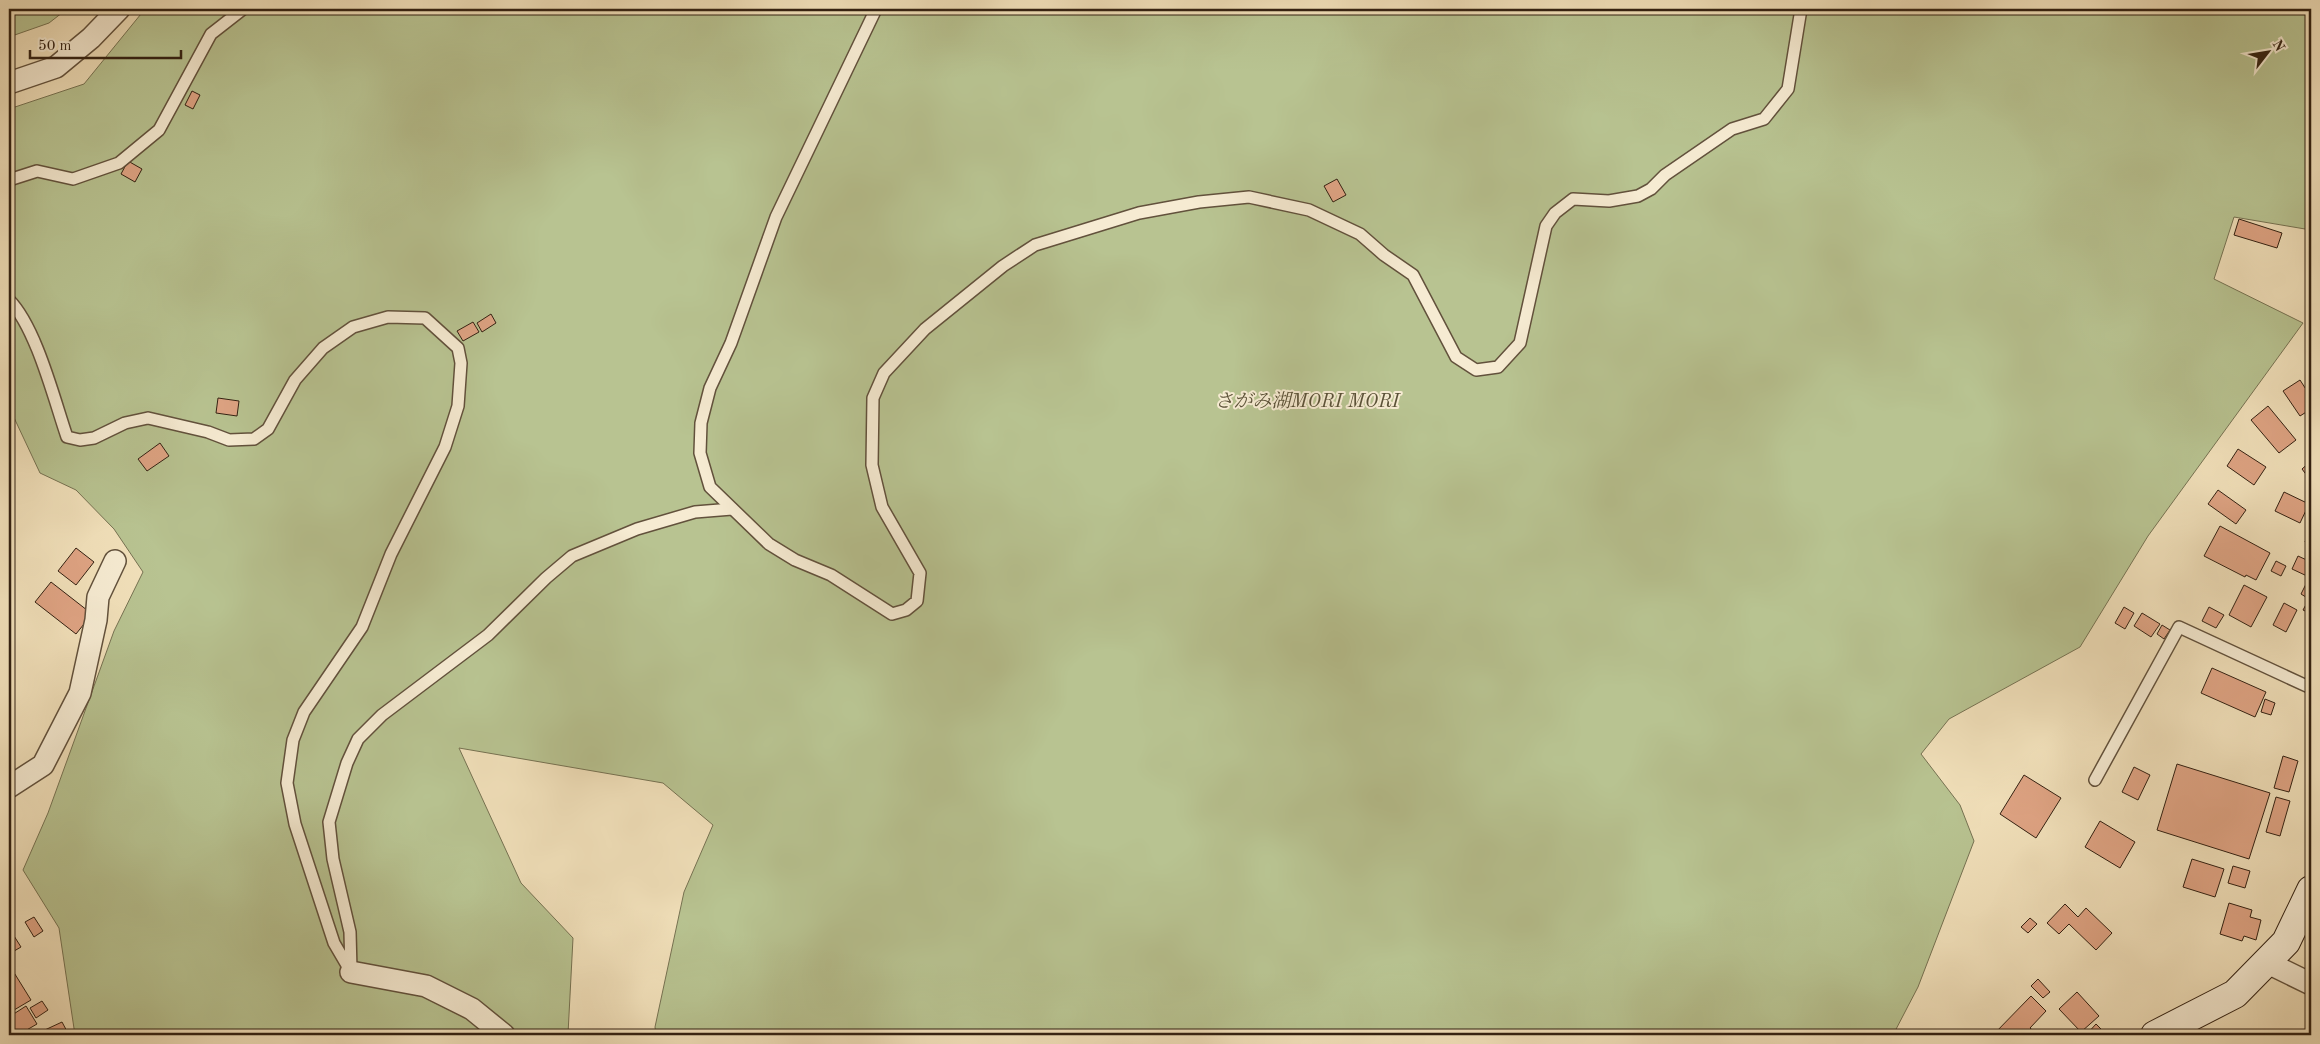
<svg xmlns="http://www.w3.org/2000/svg" width="2320" height="1044" font-family="'Old Standard TT','Noto Serif JP',serif">
<style>
.green{fill:#b8c391;stroke:#767252}
.building{fill:#dfa484;stroke:#332112}
.lines{fill:none;stroke-linecap:round;stroke-linejoin:round}
.lane-casing{stroke:#62513c;stroke-width:14}
.street-casing{stroke:#62513c;stroke-width:24}
.secondary-casing{stroke:#332112;stroke-width:30}
.lane{stroke:#f6ebd2;stroke-width:11}
.street{stroke:#f6ebd2;stroke-width:21}
.secondary{stroke:#f6ebd2;stroke-width:28}
.labels{text-anchor:middle;dominant-baseline:central;stroke-width:4;stroke-linejoin:round;paint-order:stroke}
.park-label{font-size:19px;font-style:italic;fill:#5b5238;stroke:#f6ebd2}
</style>
<rect width="100%" height="100%" fill="#f1e0ba"/>
<filter id="stains"><feTurbulence type="fractalNoise" baseFrequency=".004" numOctaves="4"/><feColorMatrix values="0 0 0 0 .2 0 0 0 0 .09 0 0 0 0 .02 0 0 0 .5 -.17"/></filter>
<radialGradient id="worn" r=".72"><stop offset=".6" stop-color="#630" stop-opacity="0"/><stop offset="1" stop-color="#630" stop-opacity=".3"/></radialGradient>
<g class="green">
<polygon points="9,9 67,9 49,23 9,37"/>
<polygon points="145,9 2311,9 2311,230 2234,217 2214,279 2303,323 2148,536 2080,647 1949,719 1921,754 1960,805 1974,841 1918,987 1893,1035 656,1035 655,1027 684,892 713,825 663,783 459,748 521,883 573,938 568,1034 75,1035 59,928 23,870 48,813 114,631 143,572 114,529 76,490 40,473 9,407 9,109 84,84"/>
</g>
<g class="building">
<polygon points="192,91 200,95 193,109 185,105"/>
<polygon points="128,161 142,169 135,182 121,174"/>
<polygon points="1337,179 1346,195 1333,202 1324,186"/>
<polygon points="2239,219 2282,233 2277,248 2234,235"/>
<polygon points="491,314 496,323 482,332 477,323"/>
<polygon points="473,322 479,332 463,341 457,331"/>
<polygon points="2300,380 2311,397 2311,409 2300,416 2283,391"/>
<polygon points="218,398 239,401 237,416 216,413"/>
<polygon points="2268,406 2296,440 2279,453 2251,420"/>
<polygon points="160,443 169,456 147,471 138,459"/>
<polygon points="2238,449 2266,467 2254,485 2227,466"/>
<polygon points="2311,461 2311,481 2302,469"/>
<polygon points="2218,490 2246,510 2236,524 2208,504"/>
<polygon points="2284,492 2309,504 2300,523 2275,511"/>
<polygon points="2311,525 2311,544 2305,542"/>
<polygon points="2220,526 2270,553 2256,580 2246,575 2245,577 2204,556"/>
<polygon points="76,548 94,562 76,585 58,571"/>
<polygon points="2298,556 2311,562 2307,576 2292,569"/>
<polygon points="2276,561 2286,566 2281,576 2271,571"/>
<polygon points="51,582 92,614 76,634 35,602"/>
<polygon points="2306,584 2311,587 2309,599 2301,594"/>
<polygon points="2244,585 2267,597 2251,627 2229,615"/>
<polygon points="2309,599 2311,601 2311,614 2303,610"/>
<polygon points="2284,603 2297,610 2286,632 2273,625"/>
<polygon points="2124,607 2134,613 2125,629 2115,623"/>
<polygon points="2209,607 2224,615 2216,628 2202,621"/>
<polygon points="2142,613 2160,624 2151,637 2134,626"/>
<polygon points="2162,625 2170,630 2164,639 2157,634"/>
<polygon points="2212,668 2266,692 2255,717 2201,693"/>
<polygon points="2265,699 2275,703 2271,715 2261,712"/>
<polygon points="2283,756 2298,761 2289,792 2274,788"/>
<polygon points="2177,764 2270,793 2249,859 2157,830"/>
<polygon points="2134,767 2150,775 2138,800 2122,792"/>
<polygon points="2024,775 2061,798 2036,838 2000,814"/>
<polygon points="2276,797 2290,801 2280,836 2266,832"/>
<polygon points="2100,821 2135,842 2120,868 2085,847"/>
<polygon points="2192,859 2224,869 2215,897 2183,887"/>
<polygon points="2233,866 2250,871 2245,888 2228,883"/>
<polygon points="2229,903 2252,910 2250,917 2261,920 2256,940 2244,936 2242,941 2220,934"/>
<polygon points="2065,904 2078,917 2086,908 2112,933 2096,950 2069,924 2059,934 2047,923"/>
<polygon points="34,917 43,931 34,937 25,922"/>
<polygon points="2030,918 2037,924 2028,933 2021,927"/>
<polygon points="9,928 21,947 9,954"/>
<polygon points="13,971 31,1000 9,1013 9,974"/>
<polygon points="2038,979 2050,992 2043,998 2031,986"/>
<polygon points="2077,992 2099,1016 2081,1032 2059,1009"/>
<polygon points="2031,996 2046,1011 2030,1028 2038,1035 1993,1035"/>
<polygon points="42,1001 48,1010 36,1018 30,1008"/>
<polygon points="26,1006 37,1024 18,1035 9,1035 9,1017"/>
<polygon points="62,1022 69,1035 34,1035"/>
<polygon points="2096,1024 2105,1033 2086,1035"/>
</g>
<g class="lines">
<defs>
<g id="lane">
<polyline points="876,9 776,217 731,343 710,388 701,423 700,453 710,487 769,544 795,560 831,575 892,614 906,610 917,601 920,573 882,507 872,465 873,398 884,373 925,329 1003,266 1035,245 1139,213 1199,202 1249,197 1309,210 1360,234 1384,255 1413,275 1456,357 1476,370 1498,367 1520,343 1546,226 1555,213 1573,199 1609,201 1638,196 1651,189 1665,175 1732,129 1764,119 1788,89 1801,9"/>
<polyline points="9,180 37,171 73,179 119,163 159,130 211,34 243,9"/>
<path d="M9 300C36 327 54 399 67 437L80 440 94 438 125 423 148 418 208 432 229 440 254 439 268 429 295 380 323 348 353 327 388 317 425 318 458 348 461 363 458 406 445 447 391 554 362 627 304 712 293 740 287 783 295 824 334 943 351 972"/>
<polyline points="2095,780 2179,627 2311,688"/>
<polyline points="351,970 350,932 333,859 329,822 347,763 358,739 382,715 488,635 546,578 572,556 637,529 695,512 732,509"/>
</g>
<g id="street">
<polyline points="9,83 56,67 91,38 119,9"/>
<polyline points="9,787 43,765 80,693 96,620 98,597 115,561"/>
<polyline points="2268,963 2311,984"/>
<polyline points="351,972 426,986 472,1009 504,1035"/>
</g>
<polyline id="secondary" points="2155,1035 2235,994 2286,942 2311,890"/>
</defs>
<use href="#lane" class="lane-casing"/>
<use href="#street" class="street-casing"/>
<use href="#secondary" class="secondary-casing"/>
<use href="#lane" class="lane"/>
<use href="#street" class="street"/>
<use href="#secondary" class="secondary"/>
</g>
<g class="labels">
<g class="park-label">
<text x="1307" y="402">さがみ湖MORI MORI</text>
</g>
</g>
<rect width="2320" height="1044" fill="none" stroke="#f1e0ba" stroke-width="30"/>
<rect x="10" y="10" width="2300" height="1024" fill="none" stroke="#332112" stroke-width="2.5"/>
<rect x="15" y="15" width="2290" height="1014" fill="none" stroke="#332112"/>
<g transform="translate(2268 52) rotate(59)" stroke="#f6ebd2" stroke-width="4" paint-order="stroke">
<path d="M0-4L9 19L0 12L-9 19Z" fill="#332112"/>
<text y="-8" font-size="14" font-weight="bold" text-anchor="middle" fill="#332112">N</text>
</g>
<path d="M30 50v8h151v-8" fill="none" stroke="#332112" stroke-width="2.5"/>
<text x="38" y="50" font-size="15" fill="#332112" stroke="#f6ebd2" stroke-width="4" paint-order="stroke">50 m</text>
<rect width="100%" height="100%" filter="url(#stains)"/>
<rect width="100%" height="100%" fill="url(#worn)"/>
</svg>
